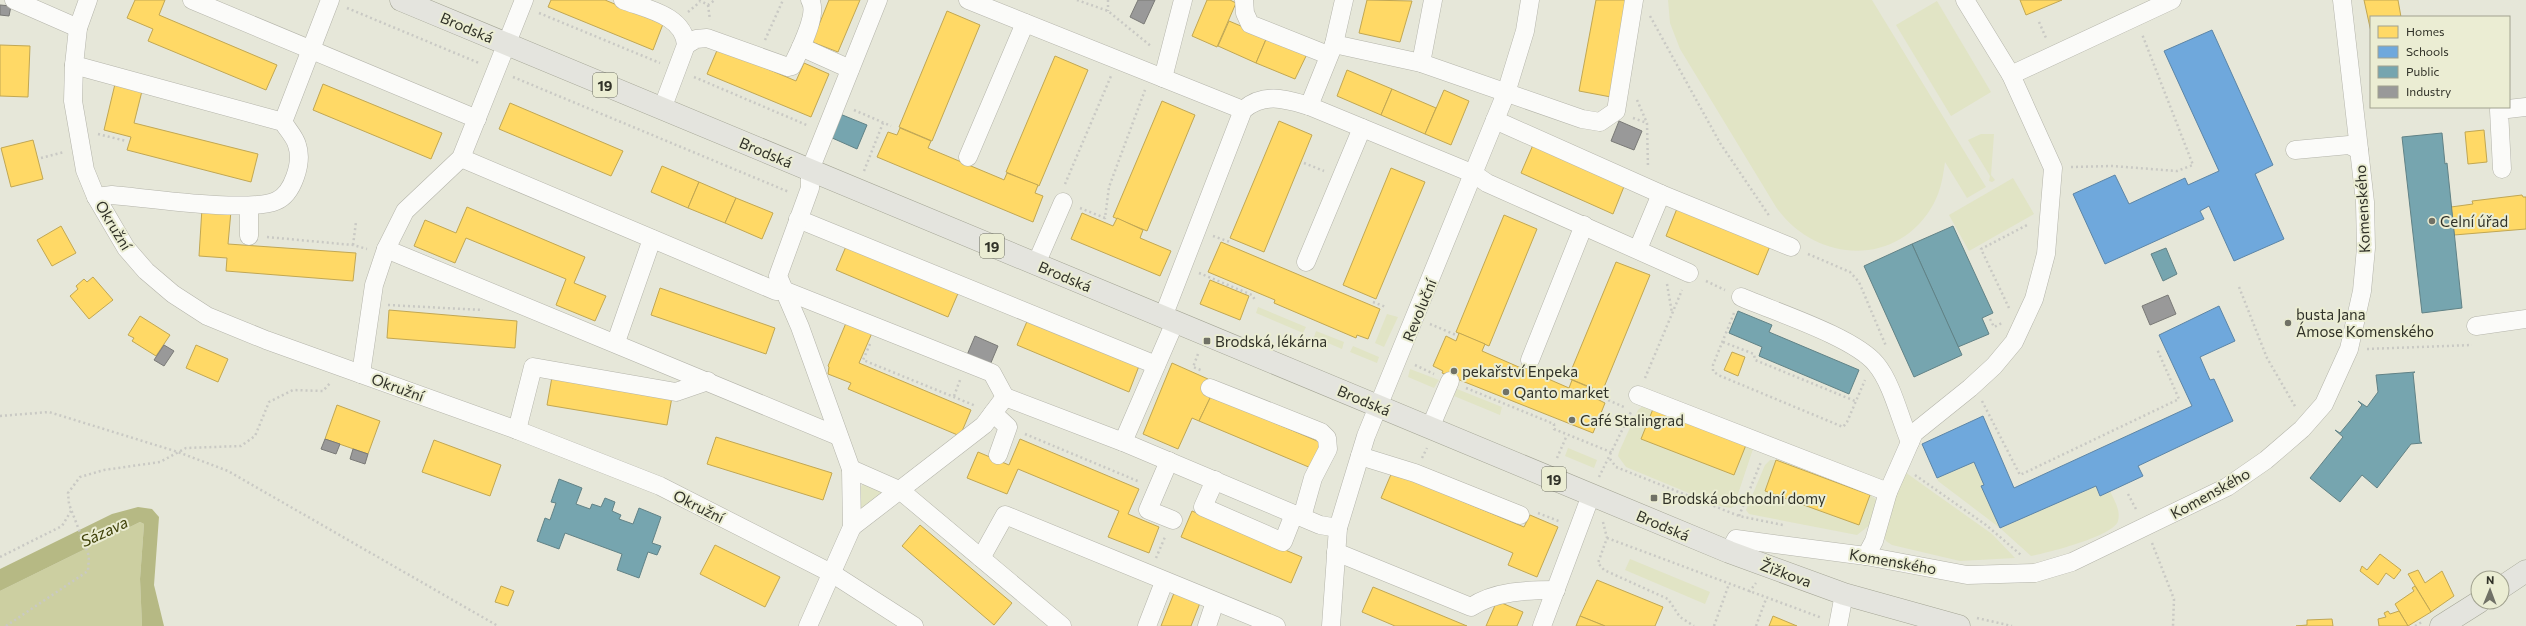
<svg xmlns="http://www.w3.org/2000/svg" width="2526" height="626" font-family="Commissioner,sans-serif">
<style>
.green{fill:#e1e4c5}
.forest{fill:#cccfa1}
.water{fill:#b6b984}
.homes{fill:#ffd966;stroke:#c1a753}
.schools{fill:#6fa8dc;stroke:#5c85a6}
.public{fill:#76a5af;stroke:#618286}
.industry{fill:#999;stroke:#7a7a77}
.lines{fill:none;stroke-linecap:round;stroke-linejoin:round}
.minor-casing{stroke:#b4b4aa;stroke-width:19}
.major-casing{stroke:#a4a595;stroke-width:23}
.path{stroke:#c9c9c4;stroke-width:2.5;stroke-dasharray:2 3;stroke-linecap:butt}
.minor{stroke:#fbfbf9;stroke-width:18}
.major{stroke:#e4e4de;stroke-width:22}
.poi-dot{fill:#707166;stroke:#ebedd3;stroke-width:1.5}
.labels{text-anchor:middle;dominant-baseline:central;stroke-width:4;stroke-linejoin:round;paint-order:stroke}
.shield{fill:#ebedd3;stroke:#696a5b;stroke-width:1}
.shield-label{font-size:14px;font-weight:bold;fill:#313228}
.street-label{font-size:15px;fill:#313228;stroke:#ebedd3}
.poi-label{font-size:15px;fill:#313228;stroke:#ebedd3;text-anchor:start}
.water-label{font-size:16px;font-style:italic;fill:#3f4108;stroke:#ebedd3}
</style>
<rect width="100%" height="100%" fill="#e6e7d9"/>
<g class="green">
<path d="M1668 0H1872L1986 187 1967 198 1945 162C1943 176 1941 190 1934 203 1899 268 1816 264 1776 207L1680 49 1670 23Z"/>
<polygon points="1937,1 1991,92 1951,116 1896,25"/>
<polygon points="1981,134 1994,134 1991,175 1995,180 1992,182 1989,181 1990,176 1968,140"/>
<polygon points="2013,178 2034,214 1969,251 1949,215"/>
<polygon points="1258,307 1306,327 1303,333 1256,313"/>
<polygon points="1387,314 1398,317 1384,347 1375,343"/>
<polygon points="1316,331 1344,342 1342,349 1314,337"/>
<polygon points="1353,346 1379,357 1377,363 1350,352"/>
<polygon points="1410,369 1439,380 1434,388 1408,377"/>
<polygon points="1457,389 1502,407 1500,415 1454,396"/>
<polygon points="1643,406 1653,409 1641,439 1734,475 1746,445 1753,449 1734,506 1731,508 1720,506 1626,467 1618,456 1619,452 1638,410"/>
<polygon points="1568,448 1597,460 1594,468 1565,456"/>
<polygon points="1770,460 1776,460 1765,491 1859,525 1870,495 1877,500 1871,524 1857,535 1749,514 1746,510 1765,465"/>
<path d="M1974 462 1984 485 1981 486 2001 528 2096 486 2100 496 2110 491C2114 500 2121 510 2118 521 2114 536 2047 553 2031 556L2000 528 1938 481 1937 478Z"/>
<polygon points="1902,470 1992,534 2015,558 1960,561 1892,545 1886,541 1882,532"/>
<polygon points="865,482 884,493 861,511 860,488"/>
<polygon points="1630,559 1710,592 1705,604 1625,570"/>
</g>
<polygon class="forest" points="140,522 144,524 140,579 142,626 0,626 0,591"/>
<polygon class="water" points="138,507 152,509 159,517 154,585 164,626 142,626 140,579 144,524 140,522 0,591 0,569 112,514"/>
<g class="homes">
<polygon points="135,0 165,0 159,15 277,65 266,90 148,41 153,29 127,18"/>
<polygon points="551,0 605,0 663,24 653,50 548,7"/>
<polygon points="829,0 860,0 838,52 812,42"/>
<polygon points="1207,0 1230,0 1236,3 1217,47 1192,36"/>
<polygon points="1367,0 1412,1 1400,42 1359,33"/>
<polygon points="1596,0 1629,0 1611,97 1579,91"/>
<polygon points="2020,0 2062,0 2026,15"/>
<polygon points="2364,0 2398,0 2401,17 2371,17 2371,32"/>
<polygon points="947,11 980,25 932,141 899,127"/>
<polygon points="1229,21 1267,37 1256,63 1218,46"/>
<polygon points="1267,37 1307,54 1295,79 1256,63"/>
<polygon points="0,45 30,46 28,97 0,96"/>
<polygon points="718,48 796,81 804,63 829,74 811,117 707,74"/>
<polygon points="1055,56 1088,70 1039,186 1006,172"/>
<polygon points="1347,70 1392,89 1381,115 1337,96"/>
<polygon points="115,84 142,91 134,123 258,154 251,182 127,150 131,137 104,130"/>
<polygon points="323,84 442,133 431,159 313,110"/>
<polygon points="1392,89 1436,108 1425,134 1381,115"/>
<polygon points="1444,90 1469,101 1451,145 1425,134"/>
<polygon points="1162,101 1195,115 1147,231 1113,217"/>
<polygon points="510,103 623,151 611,176 499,129"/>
<polygon points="1279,121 1312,135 1264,252 1230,238"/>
<polygon points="900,128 931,141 928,148 1002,179 1004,180 1007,173 1038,185 1035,193 1043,196 1033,222 877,157 888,132 897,135"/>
<polygon points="2484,130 2487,162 2468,164 2465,132"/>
<polygon points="33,140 43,179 11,187 1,148"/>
<polygon points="1533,145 1625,184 1613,214 1521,173"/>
<polygon points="662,166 699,182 688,208 651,192"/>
<polygon points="1391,168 1425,182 1376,299 1343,285"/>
<polygon points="699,182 736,198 725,223 688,208"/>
<polygon points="2522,195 2523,197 2526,197 2526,229 2454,235 2451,207 2473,204 2472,201"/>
<polygon points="736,198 773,213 762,239 725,223"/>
<polygon points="1678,206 1770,246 1758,275 1666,236"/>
<polygon points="467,207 585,257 574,283 606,296 595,321 556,305 566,279 466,238 455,263 414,246 425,220 456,233"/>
<polygon points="202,208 231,211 228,244 356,253 353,281 226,271 227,258 199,256"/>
<polygon points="1082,213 1113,226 1117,218 1143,230 1140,238 1171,251 1160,276 1071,239"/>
<polygon points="1504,215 1537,229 1489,346 1456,332"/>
<polygon points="61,226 76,253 52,266 37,240"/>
<polygon points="1221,242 1380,309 1368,339 1357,335 1356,338 1274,303 1275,300 1208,272"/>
<polygon points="847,244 959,291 948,317 836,270"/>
<polygon points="1616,262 1650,275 1602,392 1568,378"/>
<polygon points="93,277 113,300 89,319 70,296 78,289 76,286 84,279 87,282"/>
<polygon points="1210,280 1249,296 1240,320 1200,304"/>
<polygon points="660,288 775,328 766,354 651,315"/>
<polygon points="389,310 517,321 515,348 387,338"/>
<polygon points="140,316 170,335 156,356 132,341 134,338 128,335"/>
<polygon points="1028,319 1139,366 1129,392 1017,345"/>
<polygon points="846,323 872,333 859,363 971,410 960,436 848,389 851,383 828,374 829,367 828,366"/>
<polygon points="1459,333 1485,344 1482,351 1521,368 1522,364 1531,368 1530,371 1569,388 1572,380 1598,391 1595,398 1605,403 1593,433 1442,373 1443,371 1433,366 1446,336 1456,341"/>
<polygon points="196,345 228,359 218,382 186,368"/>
<polygon points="1732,352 1745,357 1738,376 1724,370"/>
<polygon points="1172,363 1208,379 1203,392 1211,396 1199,421 1192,418 1178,449 1143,434"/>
<polygon points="552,377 672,397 667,425 547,405"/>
<polygon points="1211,396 1322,443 1311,468 1199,421"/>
<polygon points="337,405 380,421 368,454 325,439"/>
<polygon points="1653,409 1746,445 1734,475 1641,439"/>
<polygon points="716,437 832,473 823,500 707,464"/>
<polygon points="1020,439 1139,489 1128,514 1159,527 1149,553 1108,537 1119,511 1018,469 1007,494 967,478 978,452 1009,465"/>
<polygon points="434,440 501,465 490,496 422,472"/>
<polygon points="1776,460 1870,495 1859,525 1765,491"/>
<polygon points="1392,472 1524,527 1530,515 1558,527 1537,577 1508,565 1513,553 1381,498"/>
<polygon points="1192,511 1302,557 1291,583 1181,537"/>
<polygon points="920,525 1012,603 994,625 902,546"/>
<polygon points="715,545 780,577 765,607 700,574"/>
<polygon points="2380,554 2401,570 2394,579 2386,573 2378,585 2360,571 2362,566 2367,570"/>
<polygon points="2418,570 2425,583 2442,571 2454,596 2431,612 2408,574"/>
<polygon points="1597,580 1663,607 1655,626 1605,626 1580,616"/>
<polygon points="501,586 514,591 508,606 495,602"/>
<polygon points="2415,586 2431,612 2408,626 2395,604 2414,591 2412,588"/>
<polygon points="1373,587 1467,626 1395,626 1362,612"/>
<polygon points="1174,593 1200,603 1191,626 1161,626"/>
<polygon points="1497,601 1523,612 1517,626 1486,626"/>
<polygon points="2388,611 2390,614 2399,611 2408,626 2379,626 2378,619 2386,617 2384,613"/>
<polygon points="1580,616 1605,626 1576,626"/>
<polygon points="1773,616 1797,626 1769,626"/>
<polygon points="2332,619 2333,626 2296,626 2307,625 2307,620"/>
</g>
<g class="schools">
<polygon points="2212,30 2273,165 2255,174 2284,239 2234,261 2209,206 2200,211 2204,219 2105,264 2073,194 2115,175 2129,204 2185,178 2188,185 2219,171 2164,51"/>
<polygon points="2219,306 2235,341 2200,357 2210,380 2214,379 2233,421 2138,466 2143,476 2100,496 2096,486 2000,528 1981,486 1984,485 1974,462 1937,478 1922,444 1983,416 2014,488 2192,406 2159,335"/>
</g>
<g class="public">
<polygon points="840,114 867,125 857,149 830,137"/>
<polygon points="2442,133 2445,164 2447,163 2462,308 2422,313 2402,137"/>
<polygon points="1953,226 1993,313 1982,318 1989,334 1958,347 1912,244"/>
<polygon points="1912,244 1962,355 1914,377 1864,266"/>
<polygon points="2166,248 2177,274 2163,281 2151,254"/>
<polygon points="1738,311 1772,325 1769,332 1859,370 1849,394 1759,356 1762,347 1729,333"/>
<polygon points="2415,372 2413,373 2420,442 2422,443 2411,444 2377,488 2362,475 2340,502 2310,478 2343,437 2335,430 2340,433 2350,421 2362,405 2358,401 2367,407 2378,392 2376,375"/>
<polygon points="559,479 582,488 576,504 590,509 592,504 601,507 605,498 615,502 612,511 621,515 619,519 633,524 639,508 661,517 652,543 661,546 657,555 648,552 639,578 617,570 622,554 565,533 559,549 537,541 545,518 550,520 556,503 551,502"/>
</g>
<g class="industry">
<polygon points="1138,0 1155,0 1144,24 1130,17"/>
<polygon points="0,5 11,6 9,16 0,15"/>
<polygon points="1619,121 1642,131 1634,150 1611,141"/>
<polygon points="2168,295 2176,314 2150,325 2142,306"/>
<polygon points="975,336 998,346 990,365 967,355"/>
<polygon points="164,345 174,351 164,366 154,360"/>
<polygon points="325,439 340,444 336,454 321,449"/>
<polygon points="353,449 368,454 365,464 350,459"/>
</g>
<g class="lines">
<defs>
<g id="minor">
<polyline points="14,0 78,28"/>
<polyline points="88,0 78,28 74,65 73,101 85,170 96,197 126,248 146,271 173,294 207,316 266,340 517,430 660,486 833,574 914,626"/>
<polyline points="192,0 477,119"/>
<path d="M623 0C646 9 684 15 686 45L662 109"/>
<polyline points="968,0 1243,110"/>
<polyline points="1244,0 1245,13 1250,24 1328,55"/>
<polyline points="1344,0 1334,44 1309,106 1474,174 1487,183 1689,273"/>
<polyline points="1334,44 1421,63 1582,119 1600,122 1616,111 1634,0"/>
<path d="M686 45 696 39 707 38 788 67 792 66C799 51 819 14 810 0"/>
<polyline points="801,47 850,69"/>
<polyline points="1421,63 1433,0"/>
<path d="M74 65 283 122C287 129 295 137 297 145 303 162 293 194 276 201 248 213 147 198 112 195L96 197"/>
<polyline points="2011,75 2172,0"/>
<polyline points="1163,78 1183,0"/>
<polyline points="1495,120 1661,194 1791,247"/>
<polyline points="283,122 330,0"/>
<polyline points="2295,150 2349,145 2359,150"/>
<polyline points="968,157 1025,23"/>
<polyline points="461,158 776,291 786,291 992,373 1005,397 1123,442 1320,525 1338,528"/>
<polyline points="2502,169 2499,110 2526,107"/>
<polyline points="249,206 249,236"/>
<polyline points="798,219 1156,365"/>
<polyline points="386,249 838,436"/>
<polyline points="1638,249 1661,194"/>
<polyline points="1306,262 1362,128"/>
<polyline points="1036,264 1063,202"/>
<path d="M1741 297C1775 312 1854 337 1876 364 1892 383 1900 419 1910 442"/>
<path d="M1163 317 1243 110C1264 92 1285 99 1309 106"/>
<polyline points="2476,326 2526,319"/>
<polyline points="616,342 652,239"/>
<polyline points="1530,360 1584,225"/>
<polyline points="361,374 374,285 386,249 405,211 461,158 524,0"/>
<polyline points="1210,388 1321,432 1327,438 1328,449 1313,478 1302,517"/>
<polyline points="1638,395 1888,492"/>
<polyline points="993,413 1008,427 998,455"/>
<polyline points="1430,428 1450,381"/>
<polyline points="517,430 533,367 676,392 708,381"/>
<polyline points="1123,442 1175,322"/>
<polyline points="1360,456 1415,473 1520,515"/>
<polyline points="1169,461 1148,510 1173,520"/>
<polyline points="851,469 901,491 1062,626"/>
<polyline points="1215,480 1203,507 1283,542 1294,514"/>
<polyline points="852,527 984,425 1005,397"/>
<path d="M1336 552 1471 607C1495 591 1527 590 1556 590"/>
<polyline points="1729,552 1736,539 1866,556 1967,575 2035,573 2072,562 2227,487 2266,460 2302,429 2324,404 2349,349 2362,291 2366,248 2365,202 2342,0"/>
<polyline points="1866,556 1874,541 1888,492 1914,433 1970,388 1994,366 2014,342 2034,299 2046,254 2053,168 2011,75 1965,0"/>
<polyline points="981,558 1005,515 1276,626"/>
<polyline points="808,626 852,527 851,469 800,327 778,276 810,188 810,170 878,0"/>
<polyline points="1147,626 1164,582"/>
<polyline points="1207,626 1215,602"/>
<polyline points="1331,626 1338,528 1366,436 1506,93 1525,31 1530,0"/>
<polyline points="1542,626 1591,495"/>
<polyline points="1838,626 1844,594"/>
</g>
<g id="major">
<polyline points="401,0 1729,552 1844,594 1959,626"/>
<polyline points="2502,587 2526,571"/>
<polyline points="2441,626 2479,602"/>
</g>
</defs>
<use href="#minor" class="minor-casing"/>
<use href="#major" class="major-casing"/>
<g class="path">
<polyline points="699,0 708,5 715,0"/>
<polyline points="1077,0 1108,11 1152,47"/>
<polyline points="1108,0 1108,11"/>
<polyline points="708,5 710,20"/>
<polyline points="347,8 479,63"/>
<polyline points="688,12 700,2"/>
<polyline points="539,13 660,63"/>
<polyline points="1650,16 1720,143 1770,217"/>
<polyline points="2039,22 2046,38"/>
<polyline points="765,40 783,0"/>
<polyline points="513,77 789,192"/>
<polyline points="694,77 809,126"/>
<polyline points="1637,100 1647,123 1648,168"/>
<polyline points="854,110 891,126"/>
<polyline points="1633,118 1647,123"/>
<polyline points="98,134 126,141"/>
<polyline points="41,158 64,152"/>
<polyline points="1304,163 1324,171"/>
<polyline points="2071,167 2112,166 2177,171 2193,165 2142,34"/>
<polyline points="864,171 883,123"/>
<polyline points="1065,184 1111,76"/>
<polyline points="1080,208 1105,218 1109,187 1145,90"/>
<polyline points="1213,236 1230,242"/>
<polyline points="267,237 353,245 367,249"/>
<polyline points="353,245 356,222"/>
<polyline points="1808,254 1850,272 1859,282 1886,346"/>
<polyline points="1199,273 1252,295 1255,300"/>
<polyline points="1706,281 1725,290"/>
<polyline points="1667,284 1672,313"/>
<polyline points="2239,287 2267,358 2296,408"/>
<polyline points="1373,302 1386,307"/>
<polyline points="388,305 483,310"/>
<polyline points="2009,308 1981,249 2029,224"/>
<polyline points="1734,313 1713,365 1713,371 1718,375 1843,427 1847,422 1865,380"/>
<polyline points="1990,319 1994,327 2002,323"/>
<polyline points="1430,324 1456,335"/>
<polyline points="1723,342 1754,354 1755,360 1855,401"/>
<polyline points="870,344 863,360 976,406"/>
<polyline points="2367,349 2472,345"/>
<polyline points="1198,354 1193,367 1203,371"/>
<polyline points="1415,365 1434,374"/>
<polyline points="1645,378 1682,290"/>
<polyline points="1466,388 1554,424 1554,429 1613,453"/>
<polyline points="954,396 960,380"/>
<polyline points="1599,396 1624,407"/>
<polyline points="1982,401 2020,475 2179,399 2157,349"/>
<polyline points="0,416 49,412 178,452 228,471 498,626"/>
<polyline points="1025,434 1140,482"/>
<polyline points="1422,458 1427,448"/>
<polyline points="1557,458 1567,435"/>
<polyline points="1610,459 1616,467 1739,516 1783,525"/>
<polyline points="1915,475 1986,525 2021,555"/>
<polyline points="1599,477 1631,412"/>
<polyline points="2128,494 2137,511"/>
<polyline points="1538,513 1561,522"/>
<polyline points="1739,516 1761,462"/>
<polyline points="1603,522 1607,538 1598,563 1604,570 1668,599 1680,617 1694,626"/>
<polyline points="1607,538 1822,618"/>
<polyline points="2152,543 2174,599 2173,626"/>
<polyline points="0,557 62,526 71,511"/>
<polyline points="1156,558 1165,537"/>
<polyline points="1749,592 1756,583"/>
<polyline points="1977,618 2012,626"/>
<polyline points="6,626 88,571 89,556 69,504 68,493 80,477 104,470 160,462 186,448 241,446 255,436 269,402 293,390 323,391 331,382"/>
<polyline points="1714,626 1729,584"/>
<polyline points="1756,626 1766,599"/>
<polyline points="2415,626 2422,622"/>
</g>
<use href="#minor" class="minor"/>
<use href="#major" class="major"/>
</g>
<g class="poi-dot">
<circle cx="2432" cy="221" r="4"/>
<circle cx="2288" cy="323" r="4"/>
<rect x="1203" y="337" width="8" height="8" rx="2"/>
<circle cx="1454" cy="371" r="4"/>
<circle cx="1506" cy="392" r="4"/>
<circle cx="1572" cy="420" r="4"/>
<rect x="1650" y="494" width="8" height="8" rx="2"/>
</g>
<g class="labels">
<g class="shield">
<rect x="593" y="73" width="24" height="24" rx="3"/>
<rect x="980" y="234" width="24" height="24" rx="3"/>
<rect x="1542" y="467" width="24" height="24" rx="3"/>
</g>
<g class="shield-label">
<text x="605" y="85">19</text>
<text x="992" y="246">19</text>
<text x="1554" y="479">19</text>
</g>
<g class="street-label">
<text transform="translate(467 27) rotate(23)">Brodská</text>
<text transform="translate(766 152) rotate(23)">Brodská</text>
<text transform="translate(2362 209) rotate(-93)">Komenského</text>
<text transform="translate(114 225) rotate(59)">Okružní</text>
<text transform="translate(1065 276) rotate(23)">Brodská</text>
<text transform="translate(1419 310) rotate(-68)">Revoluční</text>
<text transform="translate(398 387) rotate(20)">Okružní</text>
<text transform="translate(1364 400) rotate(23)">Brodská</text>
<text transform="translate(2210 493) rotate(-29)">Komenského</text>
<text transform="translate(699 506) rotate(27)">Okružní</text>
<text transform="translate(1663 525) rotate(23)">Brodská</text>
<text transform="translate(1893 561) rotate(10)">Komenského</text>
<text transform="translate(1786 573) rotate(20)">Žižkova</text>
</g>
<g class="poi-label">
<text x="2440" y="221">Celní úřad</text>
<text x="2296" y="314">busta Jana<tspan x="2296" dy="17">Ámose Komenského</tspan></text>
<text x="1215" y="341">Brodská, lékárna</text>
<text x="1462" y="371">pekařství Enpeka</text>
<text x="1514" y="392">Qanto market</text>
<text x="1580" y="420">Café Stalingrad</text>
<text x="1662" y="498">Brodská obchodní domy</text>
</g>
<g class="water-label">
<text transform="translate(104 531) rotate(-25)">Sázava</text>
</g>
</g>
<rect x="2370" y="16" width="140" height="92" fill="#ebedd3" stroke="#a1a28f"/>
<rect x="2378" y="26" width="20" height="12" fill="#ffd966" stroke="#a1a28f"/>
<text x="2406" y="36" font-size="12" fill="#313228">Homes</text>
<rect x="2378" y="46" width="20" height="12" fill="#6fa8dc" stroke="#a1a28f"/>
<text x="2406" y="56" font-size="12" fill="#313228">Schools</text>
<rect x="2378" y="66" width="20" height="12" fill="#76a5af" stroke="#a1a28f"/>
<text x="2406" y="76" font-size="12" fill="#313228">Public</text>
<rect x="2378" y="86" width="20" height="12" fill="#999999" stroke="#a1a28f"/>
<text x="2406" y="96" font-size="12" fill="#313228">Industry</text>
<g transform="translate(2490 590) rotate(1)"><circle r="19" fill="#ebedd3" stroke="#a1a28f"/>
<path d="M0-3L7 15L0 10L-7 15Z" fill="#707166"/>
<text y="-6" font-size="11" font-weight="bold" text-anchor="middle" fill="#313228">N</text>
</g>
</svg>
